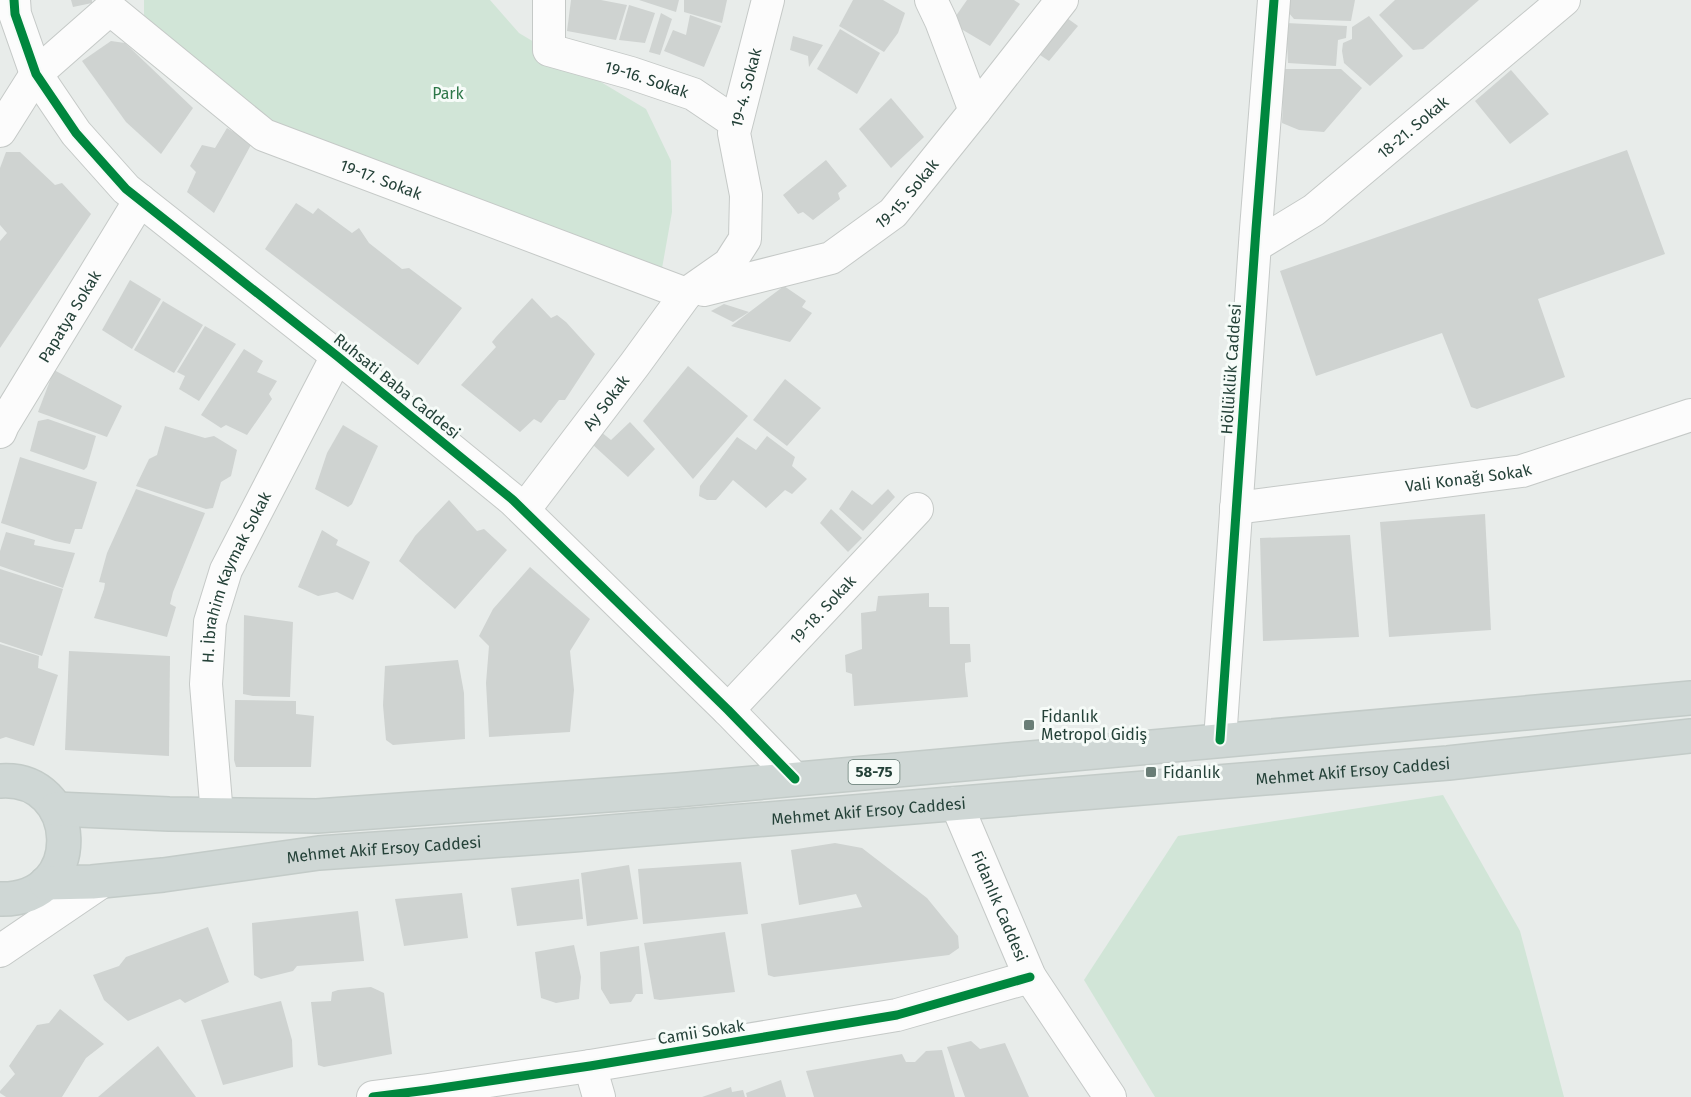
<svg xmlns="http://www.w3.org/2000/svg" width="1691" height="1097" font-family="'Fira Sans',sans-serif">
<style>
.green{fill:#d1e5d7}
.building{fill:#cfd3d1}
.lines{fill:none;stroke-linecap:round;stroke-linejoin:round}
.minor-casing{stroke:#c5c9c7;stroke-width:34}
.major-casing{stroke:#c3cbc8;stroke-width:36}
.minor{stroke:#fcfcfc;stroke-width:32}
.major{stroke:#cfd7d5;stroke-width:33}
.cycleway-casing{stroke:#f6fbf8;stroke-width:13}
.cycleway{stroke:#00873e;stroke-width:9}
.poi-dot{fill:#697d76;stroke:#f6fbf8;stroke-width:2}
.labels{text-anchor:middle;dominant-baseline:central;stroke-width:6;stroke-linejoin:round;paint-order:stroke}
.shield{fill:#f6fbf8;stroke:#637972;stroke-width:1.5}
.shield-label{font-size:15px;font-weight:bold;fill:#244138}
.street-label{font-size:16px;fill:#244138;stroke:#f6fbf8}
.park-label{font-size:16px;fill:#2e7849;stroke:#f6fbf8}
.poi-label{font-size:16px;fill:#244138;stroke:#f6fbf8;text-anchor:start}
</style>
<rect width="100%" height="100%" fill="#e8ecea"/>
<g class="green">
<polygon points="144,0 490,0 519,33 646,109 671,161 672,212 661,274 254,117 144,15"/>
<polygon points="1443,795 1520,931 1564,1097 1155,1097 1084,980 1178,836"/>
</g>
<g class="building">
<polygon points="71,0 92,0 92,3 73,7"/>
<polygon points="571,0 601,0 627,5 616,40 567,31"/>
<polygon points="639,0 679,0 676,12"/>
<polygon points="684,0 727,0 722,23 684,12"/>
<polygon points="853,0 883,0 905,13 898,33 884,52 839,26"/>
<polygon points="967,0 1014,0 1020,4 990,46 951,23"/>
<polygon points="1284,0 1355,0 1351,21 1294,19 1283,6"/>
<polygon points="1395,0 1479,0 1423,49 1413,50 1379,15"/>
<polygon points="629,5 655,13 645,43 619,40"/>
<polygon points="661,13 672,19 660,55 649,52"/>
<polygon points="1060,13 1078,26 1049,61 1031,49"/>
<polygon points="690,15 721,26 704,67 664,51 673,30 686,35"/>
<polygon points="1369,16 1403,56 1370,86 1344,63 1342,51 1343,43 1352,39 1352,27"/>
<polygon points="1286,23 1347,26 1346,38 1338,40 1336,66 1288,63"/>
<polygon points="840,29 880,53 857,94 817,69"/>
<polygon points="793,36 823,45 809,67 808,56 790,50"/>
<polygon points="111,41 125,43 193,108 161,154 126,122 82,61"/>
<polygon points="1284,69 1341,69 1362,88 1324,132 1299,130 1282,123"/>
<polygon points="1511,70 1549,114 1510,144 1475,101"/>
<polygon points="891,98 924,137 891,168 859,129"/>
<polygon points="227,128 252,143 214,213 187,192 196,172 190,166 202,145 215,148"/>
<polygon points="1627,150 1665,254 1538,299 1565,377 1477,409 1471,407 1442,333 1316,376 1280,271"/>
<polygon points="6,152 20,152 55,185 62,183 91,214 0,348 0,241 7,233 0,225 0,168"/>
<polygon points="826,160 847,186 838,193 840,199 813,220 803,212 798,214 783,195"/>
<polygon points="296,203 313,214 318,208 352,233 359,228 369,243 402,269 409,268 462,308 418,365 265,249"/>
<polygon points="130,280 161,299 132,349 102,330"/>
<polygon points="784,286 806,301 802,307 812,313 790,342 731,326"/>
<polygon points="532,298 551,318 557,315 566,322 595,354 565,400 559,400 541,423 534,419 520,432 461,385 496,347 492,342 496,337"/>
<polygon points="163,301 203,325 174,373 134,350"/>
<polygon points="724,304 749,312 733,322 711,311"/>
<polygon points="205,326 236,344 199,401 179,389 185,376 177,372"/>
<polygon points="244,349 263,361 257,372 277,381 269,394 272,399 247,435 226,425 221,428 201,415"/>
<polygon points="688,366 748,416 693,479 643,421"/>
<polygon points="54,370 122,406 107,437 38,412"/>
<polygon points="785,379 821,408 787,446 753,420"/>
<polygon points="48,419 96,436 87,467 84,470 30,451 38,421"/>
<polygon points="630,422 655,449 628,477 592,444 601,432 611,440"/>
<polygon points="343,425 378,446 352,504 348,507 315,489 327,453"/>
<polygon points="165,426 205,438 214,436 237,450 231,476 221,482 213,508 206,509 136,486 149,459 157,455"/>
<polygon points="767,436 795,457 792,466 807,479 792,494 785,490 766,508 733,480 716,500 707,500 699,496 700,486 737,437 756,450"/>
<polygon points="20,457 97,482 82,529 75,529 70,544 55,541 1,523"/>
<polygon points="136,489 205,513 173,592 170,604 176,607 167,637 94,618 104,589 105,583 99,582 107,553"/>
<polygon points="888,489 895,497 863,531 839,509 852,490 872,505"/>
<polygon points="449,500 477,531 484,529 507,550 455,609 399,561 415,536"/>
<polygon points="831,509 862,538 848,552 820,523"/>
<polygon points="1485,514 1491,630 1389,637 1380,522"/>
<polygon points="322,530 338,540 336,545 370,562 353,600 337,592 318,596 298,587"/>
<polygon points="6,532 35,540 34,545 75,553 63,588 0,566 0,551"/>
<polygon points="1350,535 1359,637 1263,641 1260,538"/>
<polygon points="530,567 590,619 570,651 574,690 570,732 489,737 486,683 489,646 479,636 493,609"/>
<polygon points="0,569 63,589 42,656 0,642"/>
<polygon points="929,593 929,607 949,607 950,644 970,644 971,662 965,663 965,670 968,697 854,706 852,674 846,672 845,655 862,649 861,613 876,611 878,596"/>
<polygon points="244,615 293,622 290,697 253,696 243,694"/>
<polygon points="0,644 39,656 38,668 58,675 34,746 6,737 0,739"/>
<polygon points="69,651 170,656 169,756 65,750"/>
<polygon points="458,660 464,693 465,739 393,745 386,740 383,705 385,666"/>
<polygon points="235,700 296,701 296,714 314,716 311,767 236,767 234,760"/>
<polygon points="835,843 862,848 927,898 958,936 959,948 949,955 774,977 768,975 761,924 862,907 856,894 799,905 791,850"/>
<polygon points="741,862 748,914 643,924 638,869"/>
<polygon points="629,865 638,919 587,926 581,873"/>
<polygon points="579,879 583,919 517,926 511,888"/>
<polygon points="462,893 468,938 404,946 395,899"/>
<polygon points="358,911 364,961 297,966 293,971 261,979 254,975 252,923"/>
<polygon points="208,927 229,982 185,1003 180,999 128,1021 104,1000 93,975 119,966 126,957"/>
<polygon points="725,932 735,992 660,1000 654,999 644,943"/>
<polygon points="574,945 581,977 579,999 556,1003 541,998 535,952"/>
<polygon points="639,946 643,994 636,994 631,1002 610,1004 601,989 600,952"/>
<polygon points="371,987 384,993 392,1054 324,1067 318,1065 311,1002 331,1001 332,992 338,990"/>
<polygon points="281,1001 292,1040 293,1067 223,1085 201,1020"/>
<polygon points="60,1009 104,1044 86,1058 62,1097 6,1097 0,1093 0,1091 15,1074 9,1066 37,1025 49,1023"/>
<polygon points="971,1041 980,1049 1005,1043 1029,1097 965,1097 947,1047"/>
<polygon points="158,1046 196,1097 98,1097"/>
<polygon points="942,1050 955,1097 814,1097 806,1071 902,1054 906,1062 915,1062 926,1051"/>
<polygon points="781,1080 786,1097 747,1097 746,1093"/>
<polygon points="731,1087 732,1092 743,1090 745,1097 702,1097"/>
</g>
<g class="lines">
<defs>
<g id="minor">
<polyline points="14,0 15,14 36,74 76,133 126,189 337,356 513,500 728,710 795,779"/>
<path id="s1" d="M549 0V50L631 73 693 94 736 123"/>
<polyline points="931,0 941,21 975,111"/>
<path id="s2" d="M0 131 36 74 110 9 264 135 686 294"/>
<path id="s3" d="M1255 246 1314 210 1564 0"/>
<path id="s4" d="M704 290 831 258 893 213 975 111 1062 0"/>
<path id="s5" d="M0 432 3 425 140 200"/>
<path id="s6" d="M1236 508 1522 471 1691 415"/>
<path id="s7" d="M524 510 635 364 686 294 729 264 745 239 746 195 734 133 768 0"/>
<path id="s8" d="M728 710 917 509"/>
<polyline points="1220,740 1256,229 1274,0"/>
<path id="s9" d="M956 803 1030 977 1110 1097"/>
<path id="s10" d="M217 815 206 684 210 622 226 570 337 356"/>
<polyline points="0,951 103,881"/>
<polyline points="590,1066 599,1097"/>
<polyline points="373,1097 428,1090 590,1066 897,1015 1030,977"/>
</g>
<g id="major">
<path d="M0 781C81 775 89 901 0 899"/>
<polyline points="56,809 169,814 317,816 677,790 1691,698"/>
<path id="s11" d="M46 883 92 882 163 875 319 853 573 835 1448 763 1691 736"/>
</g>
</defs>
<use href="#minor" class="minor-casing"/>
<use href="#major" class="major-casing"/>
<use href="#minor" class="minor"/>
<use href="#major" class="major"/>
<defs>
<g id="cycleway">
<polyline points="14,0 15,14 36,74 76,133 126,189 337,356 513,500 728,710 795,779"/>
<polyline points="1220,740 1256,229 1274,0"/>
<polyline points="373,1097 428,1090 590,1066 897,1015 1030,977"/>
</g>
</defs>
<use href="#cycleway" class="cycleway-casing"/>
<use href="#cycleway" class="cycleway"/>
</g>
<g class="poi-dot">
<rect x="1023" y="719" width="12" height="12" rx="3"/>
<rect x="1145" y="766" width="12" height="12" rx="3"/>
</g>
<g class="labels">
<rect class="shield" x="848.5" y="760" width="51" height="24" rx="4.5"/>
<g class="shield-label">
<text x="874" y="772">58-75</text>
</g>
<g class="street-label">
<text stroke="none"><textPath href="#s1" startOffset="152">19-16. Sokak</textPath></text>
<text stroke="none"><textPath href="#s7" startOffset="506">19-4. Sokak</textPath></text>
<text stroke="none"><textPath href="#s3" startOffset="198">18-21. Sokak</textPath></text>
<text stroke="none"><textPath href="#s2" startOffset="490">19-17. Sokak</textPath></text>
<text stroke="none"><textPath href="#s4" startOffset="231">19-15. Sokak</textPath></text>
<text stroke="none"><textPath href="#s5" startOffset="135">Papatya Sokak</textPath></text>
<text transform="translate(1231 369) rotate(-86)">Höllüklük Caddesi</text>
<text transform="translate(397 386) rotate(39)">Ruhsati Baba Caddesi</text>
<text stroke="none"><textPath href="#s7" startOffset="135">Ay Sokak</textPath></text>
<text stroke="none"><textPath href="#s6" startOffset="234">Vali Konağı Sokak</textPath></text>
<text stroke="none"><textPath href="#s10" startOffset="244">H. İbrahim Kaymak Sokak</textPath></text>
<text stroke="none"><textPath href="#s8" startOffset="138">19-18. Sokak</textPath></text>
<text stroke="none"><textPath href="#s11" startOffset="1312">Mehmet Akif Ersoy Caddesi</textPath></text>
<text stroke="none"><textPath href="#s11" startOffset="826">Mehmet Akif Ersoy Caddesi</textPath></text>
<text stroke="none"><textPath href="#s11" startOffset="340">Mehmet Akif Ersoy Caddesi</textPath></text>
<text stroke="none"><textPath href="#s9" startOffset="112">Fidanlık Caddesi</textPath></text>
<text transform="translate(701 1032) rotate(-9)">Camii Sokak</text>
</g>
<g class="park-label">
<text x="448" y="93">Park</text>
</g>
<g class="poi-label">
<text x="1041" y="716">Fidanlık<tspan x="1041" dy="18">Metropol Gidiş</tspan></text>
<text x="1163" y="772">Fidanlık</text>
</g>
</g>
</svg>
